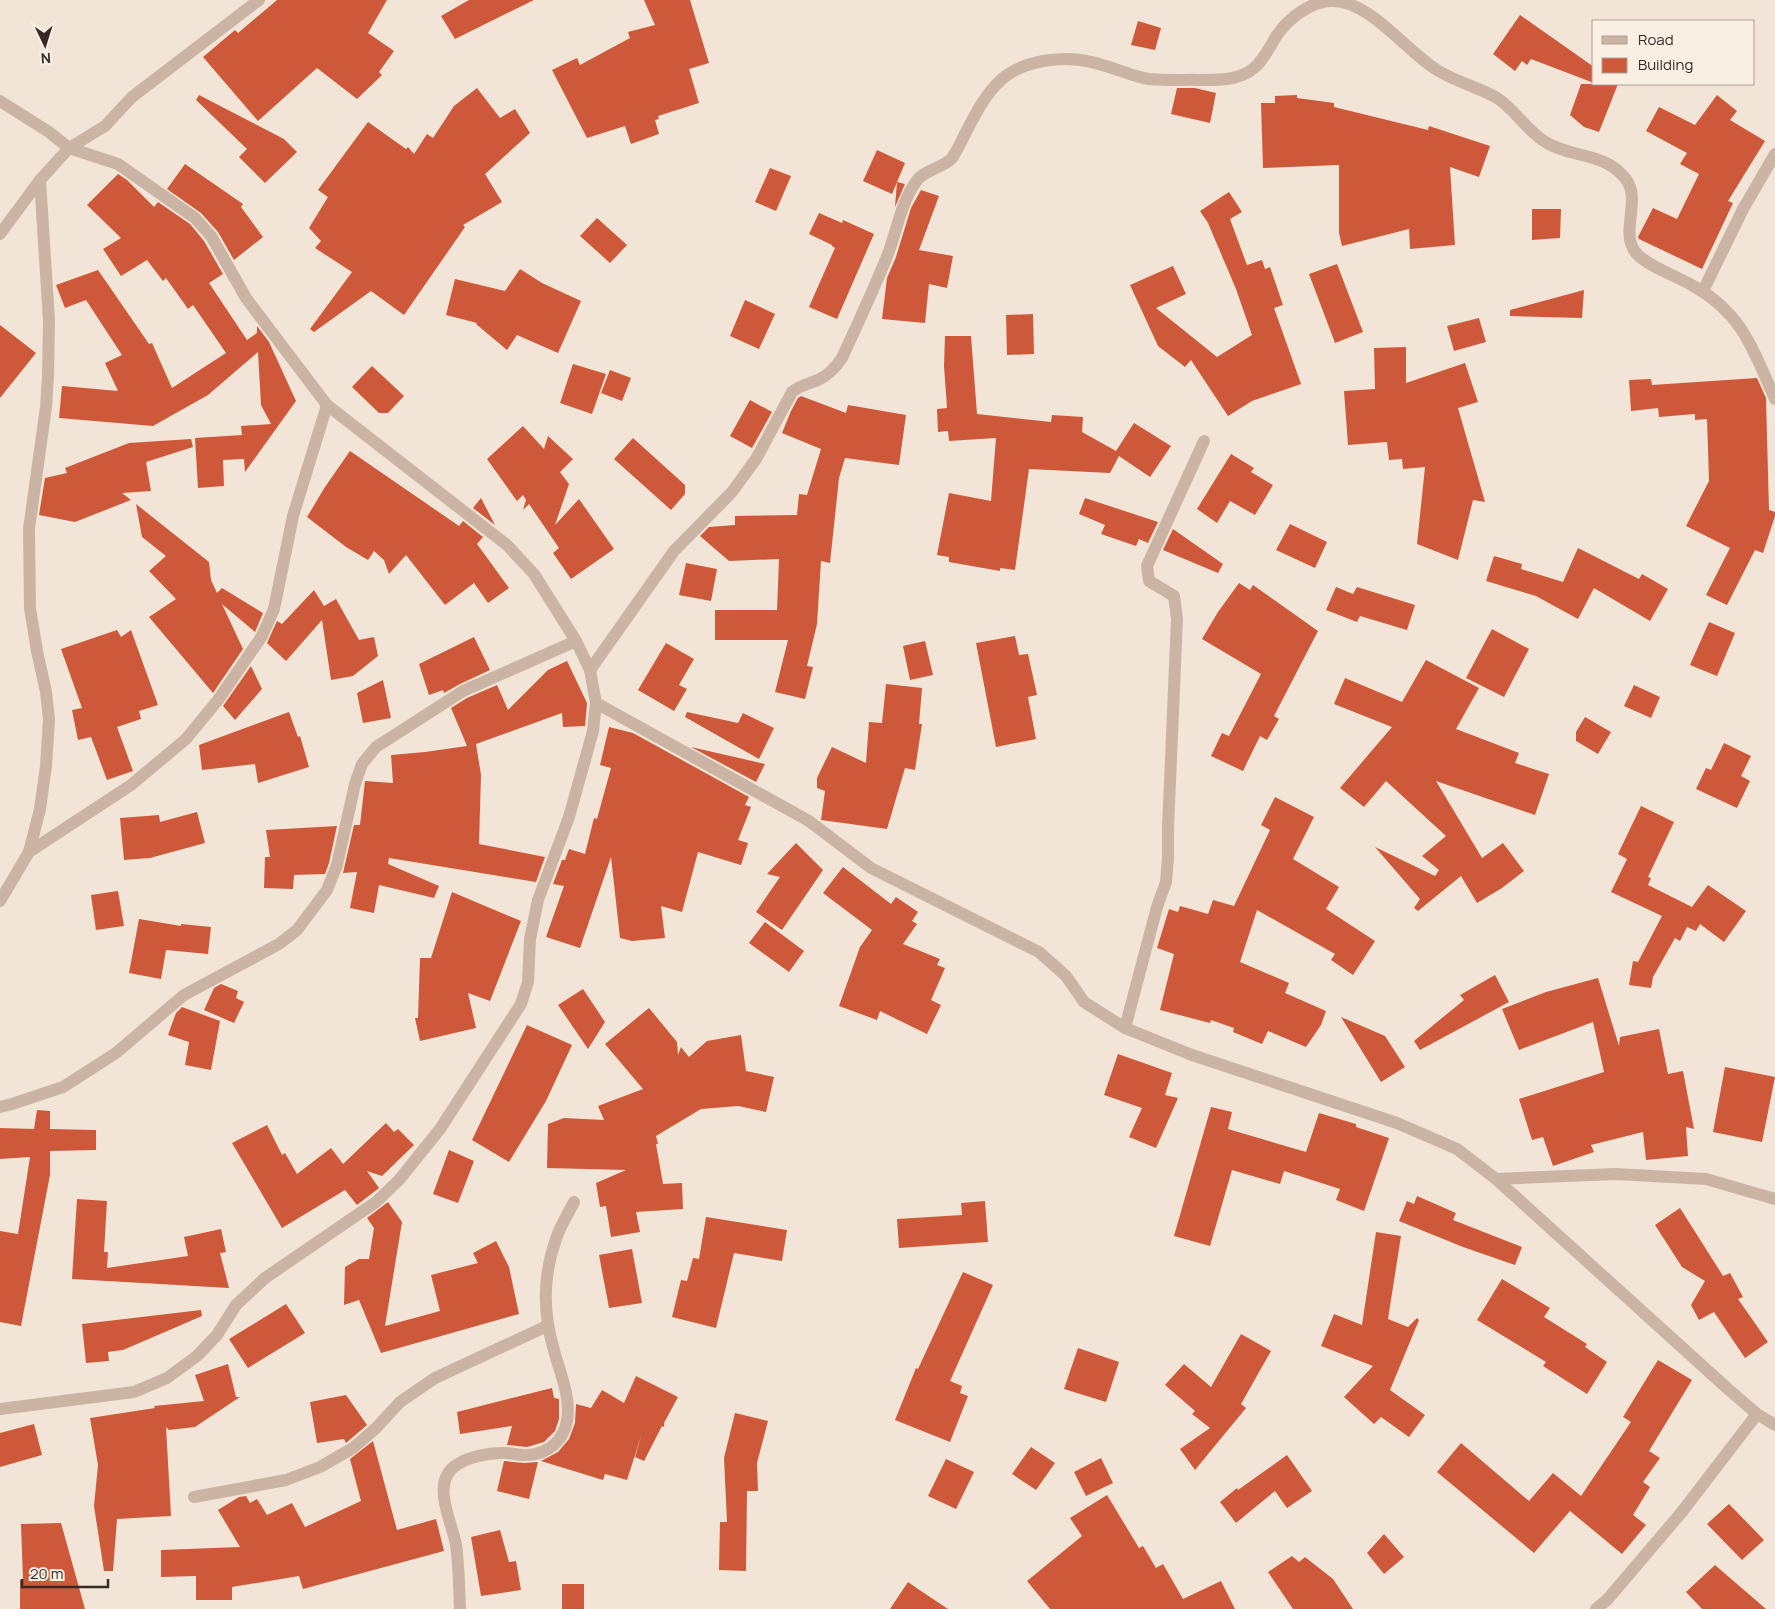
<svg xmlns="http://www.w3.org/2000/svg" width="1775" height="1609" font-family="Manrope,sans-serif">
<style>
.building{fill:#cd593a}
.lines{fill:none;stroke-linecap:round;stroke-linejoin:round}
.street{stroke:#cbb4a3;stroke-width:12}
</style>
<rect width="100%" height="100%" fill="#f2e5d7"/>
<g class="building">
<polygon points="277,0 387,0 368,33 394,51 379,72 382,75 357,99 317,68 258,121 203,57 235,30 238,33"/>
<polygon points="469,0 534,0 455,39 441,16"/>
<polygon points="644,0 690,0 709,63 689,69 699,103 658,116 659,119 655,120 659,134 631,144 625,126 587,138 552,70 577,58 580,65 630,38 628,32 655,25"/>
<polygon points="1520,15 1594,67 1594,83 1531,59 1527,65 1522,61 1515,71 1493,54"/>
<polygon points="1138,21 1161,28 1155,50 1131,45"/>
<polygon points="1581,84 1618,84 1599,132 1584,127 1570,115"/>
<polygon points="477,88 500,118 515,109 530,133 485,174 502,202 463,225 465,227 404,315 371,291 314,332 310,329 352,272 315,248 321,241 309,228 328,197 318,190 368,122 406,149 408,147 414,154 427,134 433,138 454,106"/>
<polygon points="1177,88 1195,88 1216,93 1210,123 1171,114"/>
<polygon points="199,95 284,139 297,152 265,183 239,157 247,149 196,100"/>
<polygon points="1297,95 1297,98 1334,103 1334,107 1428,130 1429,126 1490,146 1479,177 1450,167 1455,245 1410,249 1409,229 1342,246 1339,233 1339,165 1263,168 1261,103 1275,103 1275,96"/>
<polygon points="1717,95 1737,111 1730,120 1765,141 1728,201 1733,203 1702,269 1639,239 1638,237 1653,208 1677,219 1699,174 1680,164 1687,153 1646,131 1659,107 1695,125"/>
<polygon points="877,150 905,163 892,194 863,181"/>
<polygon points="185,164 243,204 241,207 263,237 234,260 218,232 201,213 167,189"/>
<polygon points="770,168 791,176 776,211 755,202"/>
<polygon points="118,174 127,180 154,207 158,202 190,224 204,241 223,274 209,283 247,340 257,333 257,326 269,342 296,401 245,472 244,459 223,460 224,486 198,488 195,438 242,435 241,426 271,424 261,405 258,352 208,395 153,426 59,418 62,386 118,391 105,363 122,355 86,300 65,308 56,285 98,270 149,344 152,343 172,388 226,353 193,305 188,309 166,278 163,281 147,260 121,276 103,249 121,238 87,205"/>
<polygon points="897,182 905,184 895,207"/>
<polygon points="921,190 939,196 919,250 953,256 947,288 929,284 925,323 882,319 887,278 896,257 911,208"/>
<polygon points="1229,192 1242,212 1230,219 1247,265 1262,260 1265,269 1270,267 1283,305 1274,308 1301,384 1252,401 1228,416 1191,360 1185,367 1158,346 1130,285 1173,266 1186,294 1156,308 1217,357 1252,335 1236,289 1208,223 1200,211"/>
<polygon points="1532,209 1561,209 1560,238 1532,240"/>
<polygon points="819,213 842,223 843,220 874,234 837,319 809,307 835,248 832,246 832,245 809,234"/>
<polygon points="597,218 627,245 610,263 580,236"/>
<polygon points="1337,264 1363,332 1335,343 1309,274"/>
<polygon points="520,269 542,283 581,301 558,353 517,335 507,350 476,324 477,323 446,315 455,279 505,291"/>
<polygon points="1584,290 1582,318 1510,316 1510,310"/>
<polygon points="745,300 775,314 759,349 730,336"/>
<polygon points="1033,314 1034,354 1007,355 1006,315"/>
<polygon points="1479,318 1486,342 1454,351 1447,326"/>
<polygon points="0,325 36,353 0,398"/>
<polygon points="945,336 971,336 977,414 1051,422 1052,415 1083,417 1082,432 1116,451 1134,423 1171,446 1150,477 1119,456 1110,473 1029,469 1015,570 1000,568 1000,571 949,562 949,557 937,555 949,493 991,501 996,438 949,441 948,431 938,432 937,409 947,408 944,366"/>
<polygon points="1406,347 1406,383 1465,363 1478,402 1458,408 1485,502 1473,500 1458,560 1417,544 1425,467 1403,469 1402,459 1389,460 1387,442 1348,445 1344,391 1375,389 1374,348"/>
<polygon points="573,364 606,374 592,414 560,403"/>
<polygon points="372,366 404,396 388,413 379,413 352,387"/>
<polygon points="610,370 631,378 622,401 601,393"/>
<polygon points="1757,378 1766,398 1769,510 1775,512 1775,516 1763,553 1755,550 1727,605 1706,595 1730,548 1686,526 1709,481 1707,419 1695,420 1695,414 1659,417 1658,408 1631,411 1629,380 1651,379 1652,385"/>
<polygon points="801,396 846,413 848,405 906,415 899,465 845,458 839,478 830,563 821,561 817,624 807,666 813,667 805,699 775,692 788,640 715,640 715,610 777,610 779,559 729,561 700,536 709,527 735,525 735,516 797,515 799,494 807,495 821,449 782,433 791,411 798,398"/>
<polygon points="750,400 772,412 752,448 730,436"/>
<polygon points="523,426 544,449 548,436 573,459 560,472 569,484 555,525 579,499 614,549 571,579 553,553 559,548 529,504 523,510 526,500 523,495 517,501 487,459"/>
<polygon points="633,438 685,485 685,494 671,510 614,459"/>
<polygon points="191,439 193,447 146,462 151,491 122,493 131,500 75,522 39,515 45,478 67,473 65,468 129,443"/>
<polygon points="350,451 459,526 463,521 483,537 477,544 509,588 488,603 474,583 445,605 406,555 389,574 384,560 374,551 368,560 346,547 307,517 325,487"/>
<polygon points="1231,454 1254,468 1251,472 1273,485 1255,515 1230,501 1217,523 1197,509"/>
<polygon points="481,498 495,525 473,508"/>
<polygon points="1085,498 1158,522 1148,543 1139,539 1136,546 1101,534 1105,525 1079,514"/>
<polygon points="136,504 209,562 211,580 217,593 222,588 263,613 255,632 222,604 243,649 213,693 149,617 176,599 149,571 166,556 142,537"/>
<polygon points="1290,524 1327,542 1315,568 1276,550"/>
<polygon points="1173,529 1223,564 1218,573 1163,550"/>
<polygon points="1578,548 1639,579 1642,574 1668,589 1650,621 1594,588 1578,619 1536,596 1486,581 1494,556 1522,564 1521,569 1563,582"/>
<polygon points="686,563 717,569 711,601 679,595"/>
<polygon points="1239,583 1250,590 1253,585 1318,631 1274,716 1279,719 1267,740 1260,736 1243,771 1211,756 1222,733 1229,736 1261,674 1202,639 1218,612"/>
<polygon points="1336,587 1353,594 1357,587 1415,605 1407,630 1360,616 1357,622 1326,610"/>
<polygon points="314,590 324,606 336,599 359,640 374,637 378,656 353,676 331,680 322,620 286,661 267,643 277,621 282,624"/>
<polygon points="1709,622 1735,633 1717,676 1690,665"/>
<polygon points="1492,629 1529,649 1504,697 1466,678"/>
<polygon points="117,630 121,637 131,630 158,705 139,711 141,719 117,727 133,771 107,780 91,737 78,740 72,710 82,708 61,649"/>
<polygon points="1015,636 1019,655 1028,654 1037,695 1028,697 1036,739 996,747 976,643"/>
<polygon points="474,637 490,670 460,684 444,693 443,690 429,695 419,664"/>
<polygon points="925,641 933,675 910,680 903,646"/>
<polygon points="666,643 694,659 679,685 687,689 674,711 638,690"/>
<polygon points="1426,660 1479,688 1456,729 1519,753 1515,763 1549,774 1535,815 1436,781 1482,858 1503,843 1524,871 1502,888 1477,903 1461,876 1418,911 1414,908 1420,899 1375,847 1435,876 1439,870 1422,856 1446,836 1386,781 1364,807 1340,788 1392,727 1334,704 1345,678 1402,702"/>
<polygon points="567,661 587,703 585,726 563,727 562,713 476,744 481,775 479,844 545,857 536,882 389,858 388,864 439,886 434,898 379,885 374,913 350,908 357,872 343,873 354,825 360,825 365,781 393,783 391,755 425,752 467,746 451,708 467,698 497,685 508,710 548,670"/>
<polygon points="251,666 262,689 235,720 223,706"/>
<polygon points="383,680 391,718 363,723 357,693"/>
<polygon points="886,684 922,688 919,724 922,724 915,770 905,768 887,829 821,820 825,791 817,788 817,778 832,747 866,763 869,722 882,723"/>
<polygon points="1634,685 1660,697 1651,718 1624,706"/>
<polygon points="289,712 298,737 300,736 309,767 258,783 255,764 202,770 199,745"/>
<polygon points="687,712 738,723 743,713 774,728 759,759 685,717"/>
<polygon points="1585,717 1611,732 1598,754 1576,741 1576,732"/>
<polygon points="609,727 633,733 749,797 745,805 751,807 738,840 748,843 741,865 698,852 682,912 661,906 665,938 632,941 620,938 611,857 580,948 546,937 564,886 553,884 562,860 565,860 569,849 585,854 594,818 597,819 611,768 600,765"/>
<polygon points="1724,743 1751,756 1741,776 1750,781 1737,808 1696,789 1706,768 1711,770"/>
<polygon points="691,747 765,764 756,782"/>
<polygon points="1275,797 1314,817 1293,859 1339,887 1326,909 1375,941 1353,975 1331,960 1335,954 1257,910 1240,962 1289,983 1285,993 1326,1011 1321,1025 1306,1047 1268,1031 1262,1044 1233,1032 1234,1028 1211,1020 1210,1023 1160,1010 1174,954 1157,948 1169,909 1178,912 1180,906 1208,914 1213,900 1234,906 1270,830 1261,825"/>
<polygon points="1641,806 1674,822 1648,877 1651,878 1648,885 1692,907 1708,885 1746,911 1724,942 1700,924 1696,931 1687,927 1680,941 1675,938 1653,977 1651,988 1629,985 1633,961 1638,962 1662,916 1611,892 1627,859 1618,854"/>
<polygon points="197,812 205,843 150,858 124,860 120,818 159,815 160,822"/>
<polygon points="337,826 329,863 325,874 294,875 293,889 264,888 265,857 270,857 266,830"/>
<polygon points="796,843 823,870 782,930 756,912 780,877 767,874"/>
<polygon points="843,867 891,904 896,897 918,912 912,921 917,924 903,944 940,959 937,965 945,968 931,1000 941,1005 927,1034 880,1011 877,1020 839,1006 860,947 872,930 823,893"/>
<polygon points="118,891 124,926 96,930 91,895"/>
<polygon points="452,892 521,921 490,1001 468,993 476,1028 420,1041 415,1018 418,1018 420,958 431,958"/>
<polygon points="139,919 181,926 181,924 211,927 208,954 166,950 161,979 129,973"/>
<polygon points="765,922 804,951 789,972 749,943"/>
<polygon points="1495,975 1509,1002 1420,1050 1414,1041 1464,1000 1460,995"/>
<polygon points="1598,978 1619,1046 1620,1037 1659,1029 1668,1074 1683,1071 1694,1129 1686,1127 1688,1156 1646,1160 1643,1132 1591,1145 1594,1152 1553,1166 1543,1137 1532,1140 1519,1099 1604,1072 1593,1022 1519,1050 1502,1009 1546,992"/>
<polygon points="221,984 238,991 236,998 244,1002 234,1023 204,1010 214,988"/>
<polygon points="583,989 605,1022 588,1049 558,1005"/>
<polygon points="182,1007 220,1021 211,1070 185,1065 189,1042 168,1035 176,1013"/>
<polygon points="649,1008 677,1042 678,1055 681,1047 689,1057 707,1041 741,1035 746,1071 774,1077 766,1112 738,1106 701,1109 656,1136 658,1144 656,1144 663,1184 682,1183 683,1209 636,1212 640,1232 611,1237 606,1206 600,1207 596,1183 626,1170 547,1168 548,1124 564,1118 604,1120 598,1106 643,1089 605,1044"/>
<polygon points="1341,1017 1385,1036 1405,1067 1381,1082"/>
<polygon points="527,1025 572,1045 546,1101 509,1162 472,1140"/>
<polygon points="1118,1054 1172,1073 1165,1095 1178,1098 1156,1148 1129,1137 1142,1108 1104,1095"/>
<polygon points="1725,1067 1775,1077 1762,1142 1713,1132"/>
<polygon points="1211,1107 1232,1112 1228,1129 1306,1152 1319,1113 1356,1124 1356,1127 1389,1138 1364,1211 1336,1200 1340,1189 1284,1171 1280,1184 1232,1170 1210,1246 1174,1236"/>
<polygon points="37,1110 50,1111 50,1129 96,1130 96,1150 50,1151 50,1175 21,1326 0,1322 0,1231 18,1234 30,1157 0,1159 0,1128 34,1129"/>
<polygon points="386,1123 394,1132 398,1129 414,1145 382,1176 367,1171 379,1188 357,1205 345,1190 282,1228 232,1143 267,1125 282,1155 285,1153 297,1174 331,1148 343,1164"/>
<polygon points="449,1150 474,1161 458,1203 433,1194"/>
<polygon points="1417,1196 1456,1213 1453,1220 1522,1247 1515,1265 1463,1247 1399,1221 1407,1201 1414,1204"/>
<polygon points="77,1199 107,1201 104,1252 108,1252 107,1268 188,1256 184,1237 221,1229 226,1252 220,1253 229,1288 72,1279"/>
<polygon points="985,1201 988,1242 899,1248 897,1219 962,1215 961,1203"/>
<polygon points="388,1202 402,1222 385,1326 440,1311 431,1275 478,1263 473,1253 496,1241 509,1267 519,1314 381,1353 359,1300 344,1305 345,1267 359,1259 369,1259 374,1228 367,1218"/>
<polygon points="1680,1208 1723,1276 1730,1273 1743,1297 1738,1299 1768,1342 1745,1358 1714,1312 1699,1320 1691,1305 1705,1281 1682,1267 1655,1225"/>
<polygon points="706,1217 787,1230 782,1261 734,1253 716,1328 672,1317 681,1280 687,1281 693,1258 699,1259"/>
<polygon points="1376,1232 1401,1236 1388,1319 1408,1327 1417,1318 1419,1320 1390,1390 1425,1415 1409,1437 1381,1417 1374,1424 1344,1397 1373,1366 1321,1346 1334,1314 1362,1325"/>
<polygon points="632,1249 642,1303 609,1308 599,1255"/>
<polygon points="963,1272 993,1285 950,1381 962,1386 960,1393 968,1396 950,1442 895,1420 916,1368 918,1369"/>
<polygon points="1502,1279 1550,1308 1544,1317 1587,1344 1585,1347 1607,1362 1587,1394 1543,1366 1546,1362 1477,1320"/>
<polygon points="286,1304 305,1333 248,1368 229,1339"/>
<polygon points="201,1310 202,1316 123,1350 108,1352 109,1361 86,1363 82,1324"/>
<polygon points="1241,1334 1271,1351 1241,1404 1246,1408 1195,1470 1180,1449 1210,1428 1192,1414 1195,1411 1165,1385 1184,1364 1211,1387"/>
<polygon points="1078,1348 1119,1362 1106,1402 1064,1389"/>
<polygon points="1658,1360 1692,1380 1649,1451 1660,1458 1643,1482 1650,1487 1633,1515 1646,1525 1622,1554 1570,1511 1534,1553 1437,1472 1461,1443 1529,1501 1553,1473 1581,1496 1631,1422 1623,1417"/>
<polygon points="228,1364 236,1397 240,1397 195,1427 169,1430 166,1427 171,1516 117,1519 113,1571 104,1571 94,1506 98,1465 90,1418 155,1408 154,1406 204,1401 195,1375"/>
<polygon points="636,1376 678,1397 664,1423 664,1427 662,1426 644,1461 635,1457 642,1433 627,1480 605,1474 603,1480 541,1461 558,1452 569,1439 575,1423 576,1404 591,1408 602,1390 624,1403"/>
<polygon points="552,1388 554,1398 559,1399 559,1419 555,1431 544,1442 527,1447 507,1445 512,1426 460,1434 457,1412"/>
<polygon points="346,1395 367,1425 346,1443 344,1439 317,1443 310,1402"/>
<polygon points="735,1413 768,1421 757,1463 758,1491 747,1491 746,1571 719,1570 720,1522 727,1522 724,1458"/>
<polygon points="34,1424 42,1455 0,1467 0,1433"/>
<polygon points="373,1441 397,1530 436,1519 444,1551 303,1589 299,1576 232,1587 232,1600 196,1600 196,1576 161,1577 161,1550 240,1547 218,1510 239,1497 246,1496 250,1503 257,1499 267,1515 292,1503 305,1527 361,1501 350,1459"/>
<polygon points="1031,1447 1055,1463 1036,1490 1012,1474"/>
<polygon points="1287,1455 1312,1491 1287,1508 1275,1491 1236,1523 1220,1502 1237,1488 1238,1490"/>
<polygon points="1101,1458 1113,1483 1086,1496 1074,1472"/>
<polygon points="946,1459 974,1472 956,1509 928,1496"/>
<polygon points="504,1461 524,1463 538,1462 529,1499 497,1491"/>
<polygon points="1107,1495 1139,1548 1143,1546 1156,1568 1163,1564 1183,1599 1221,1581 1235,1609 1050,1609 1027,1581 1082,1536 1070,1518"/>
<polygon points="1729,1504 1764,1540 1742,1560 1707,1524"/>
<polygon points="61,1523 85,1609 20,1609 20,1580 23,1580 21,1524"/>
<polygon points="500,1530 509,1562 516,1561 521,1590 481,1596 471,1537"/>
<polygon points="1384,1534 1404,1557 1384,1574 1367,1553"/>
<polygon points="1292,1556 1299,1562 1305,1557 1333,1579 1353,1609 1293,1609 1268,1572"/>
<polygon points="1715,1565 1766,1609 1702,1609 1686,1592"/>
<polygon points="908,1582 918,1589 948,1609 890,1609"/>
<rect x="562" y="1584" width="22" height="25"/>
</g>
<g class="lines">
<g class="street">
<polyline points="0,101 49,132 69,148 118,164 195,218 211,236 246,298 327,405 507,545 534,574 576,641 590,670 596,703 593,731 569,817 538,900 530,939 528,982 521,1004 440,1129 399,1180 376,1202 265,1278 236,1305 217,1335 197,1356 167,1378 134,1392 0,1409"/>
<polyline points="0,234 40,180 69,148 105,126 132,97 259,0"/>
<polyline points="1703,291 1743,209 1775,154"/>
<path d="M590 670 674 551 732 492 756 459 792 392C801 385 809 384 818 380 829 375 836 367 842 358 858 323 874 289 888 254 897 230 902 199 918 179 927 169 943 168 952 158 957 151 961 142 965 134 975 115 985 94 1002 79 1024 60 1064 55 1091 62 1111 66 1130 76 1149 79 1160 80 1172 80 1183 80 1205 79 1236 84 1254 68 1264 60 1270 46 1277 35 1289 18 1311 1 1332 1 1369 0 1406 51 1437 70 1456 82 1478 87 1497 98 1516 110 1527 132 1547 143 1572 158 1604 152 1625 178 1643 199 1618 234 1637 254 1649 267 1679 277 1695 287 1743 314 1754 352 1775 399"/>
<polyline points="596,703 809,821 871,868 1039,952 1066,976 1084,1002 1125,1028 1192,1055 1397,1123 1457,1149 1496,1179 1728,1389 1757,1414 1775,1425"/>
<polyline points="29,852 131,785 186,739 218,700 262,636 274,609 293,516 327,405"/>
<polyline points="0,901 29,852 40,809 46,766 49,719 46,692 37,651 30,608 29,529 46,407 48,376 49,321 40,180"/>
<polyline points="1125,1028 1157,907 1166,882 1168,859 1168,828 1177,619 1174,596 1149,581 1147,566 1204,441"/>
<polyline points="0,1107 12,1104 63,1087 116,1053 184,995 279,944 297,930 327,890 337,865 355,784 362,764 376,747 463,691 576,641"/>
<polyline points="1496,1179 1616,1174 1706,1179 1775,1199"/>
<polyline points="194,1497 286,1480 320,1467 353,1448 376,1428 400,1402 435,1378 547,1326"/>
<path d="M460 1609C459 1588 459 1566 456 1545 452 1521 429 1481 458 1464 469 1457 488 1453 501 1453 510 1452 519 1456 528 1455 548 1454 563 1441 567 1421 571 1399 561 1375 555 1354 543 1314 542 1279 556 1239 560 1226 568 1214 574 1202"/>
<polyline points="1596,1609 1607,1600 1681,1513 1757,1414"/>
</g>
</g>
<rect x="1592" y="20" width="162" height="65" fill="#faefe3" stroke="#aba097"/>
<rect x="1602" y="36" width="25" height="8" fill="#cbb4a3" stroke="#aba097"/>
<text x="1638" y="45" font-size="15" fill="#352a25">Road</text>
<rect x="1602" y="58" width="25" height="15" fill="#cd593a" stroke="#aba097"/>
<text x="1638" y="70" font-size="15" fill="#352a25">Building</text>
<g transform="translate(45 45) rotate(176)" stroke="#faefe3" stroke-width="4" paint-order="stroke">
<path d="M0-4L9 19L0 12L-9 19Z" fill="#352a25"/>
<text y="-8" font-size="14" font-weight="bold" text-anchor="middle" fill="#352a25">N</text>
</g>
<path d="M22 1579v8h86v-8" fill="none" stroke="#352a25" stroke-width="2.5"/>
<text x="30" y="1579" font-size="15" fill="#352a25" stroke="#faefe3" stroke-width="4" paint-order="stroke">20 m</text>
</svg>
